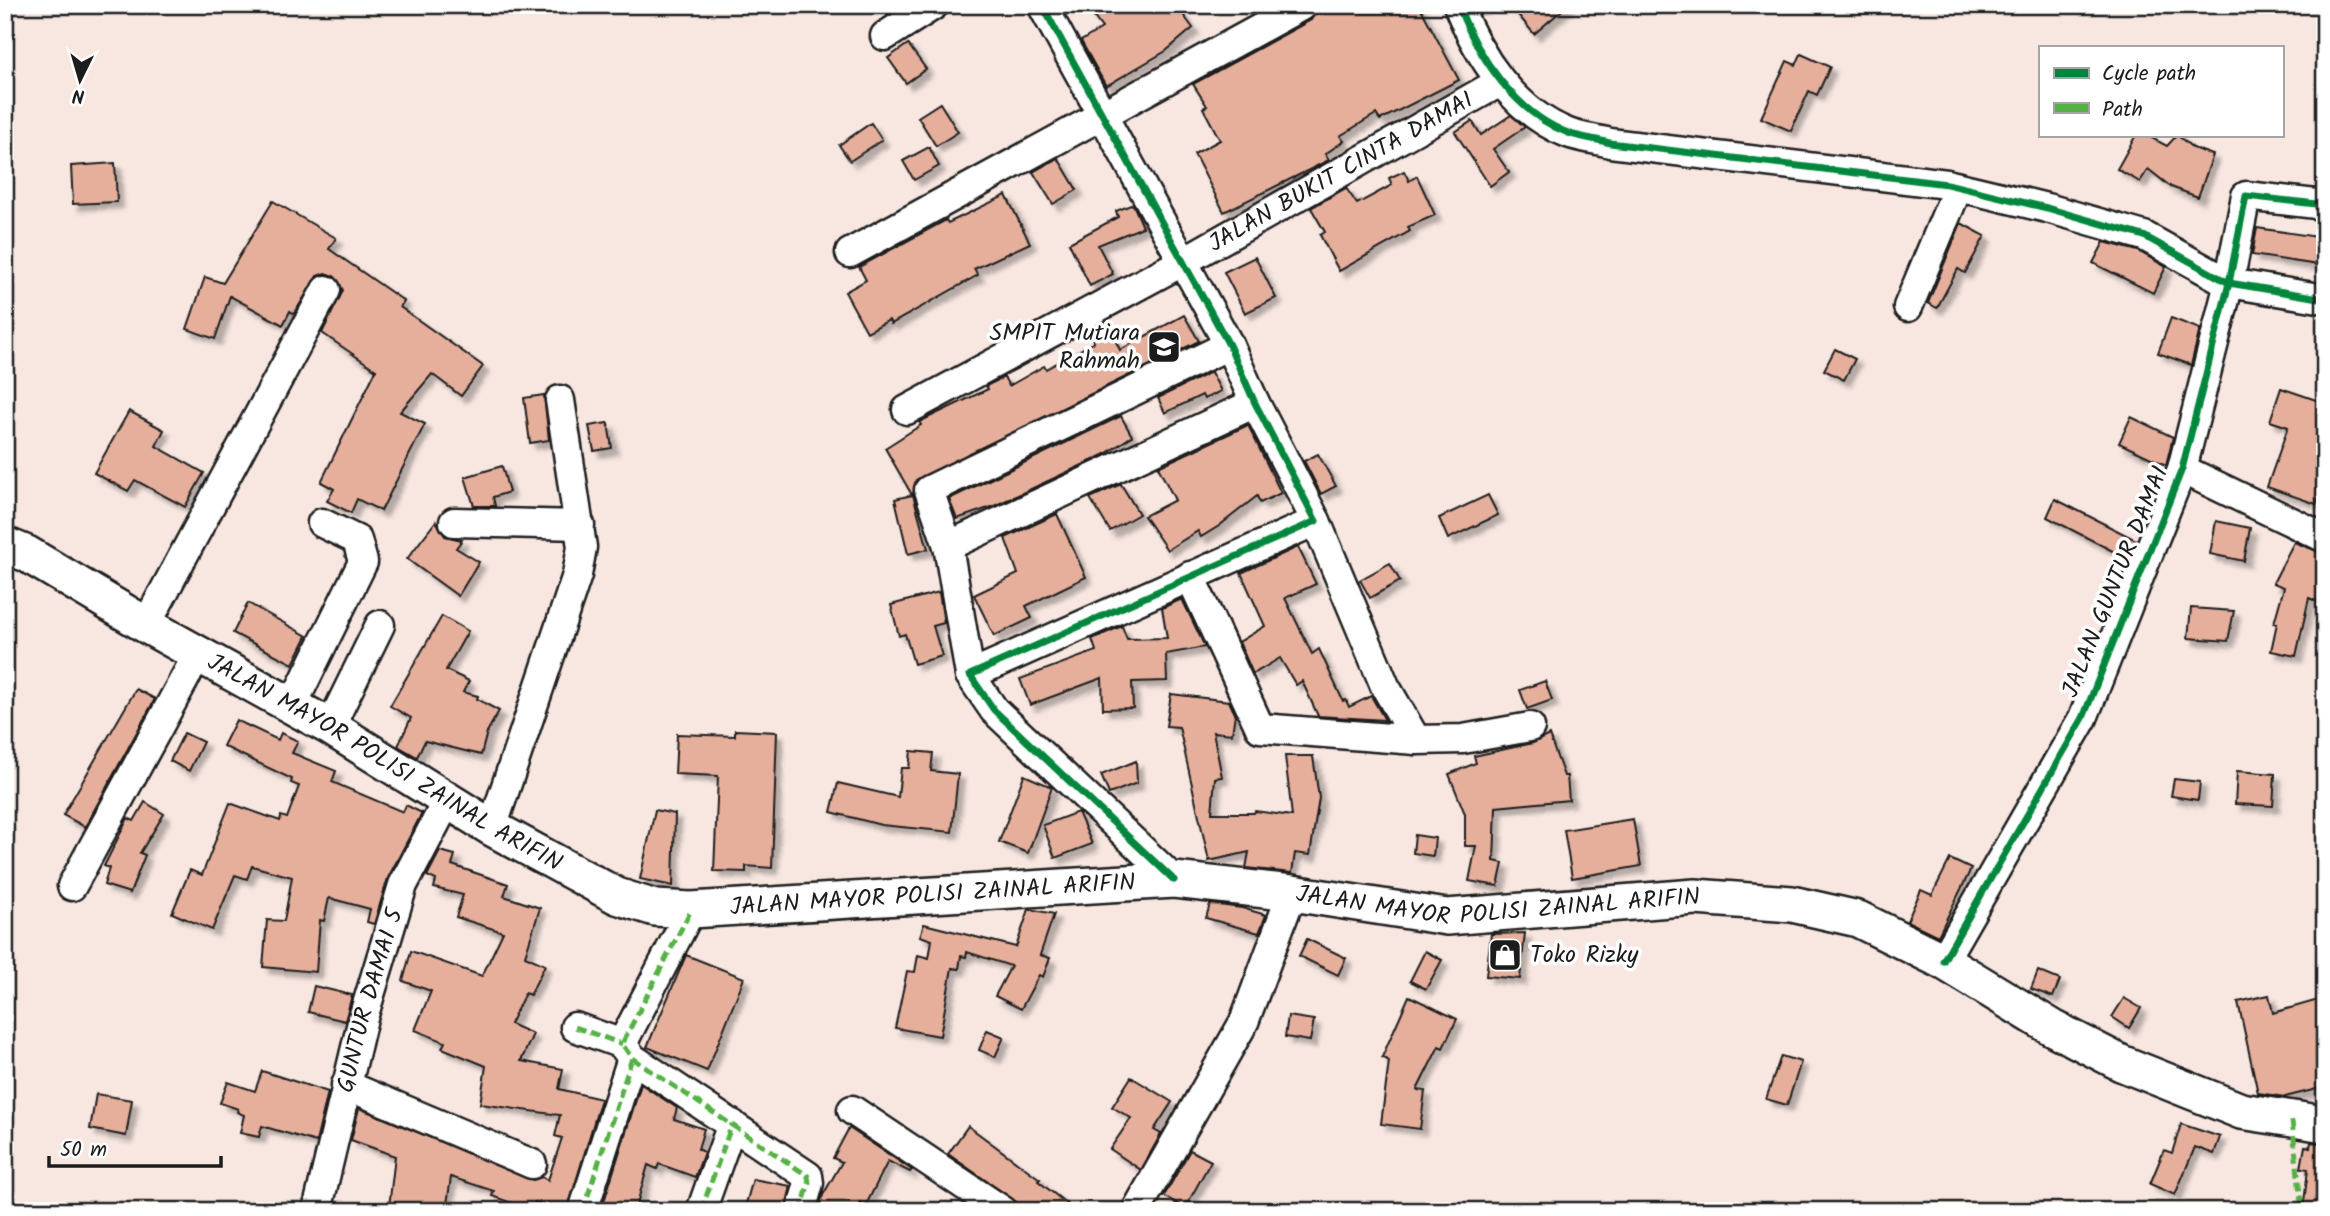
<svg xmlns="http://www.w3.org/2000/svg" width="2330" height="1216" font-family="Kalam,sans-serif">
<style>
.building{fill:#e6af9c;stroke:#1c1c1c;stroke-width:2;filter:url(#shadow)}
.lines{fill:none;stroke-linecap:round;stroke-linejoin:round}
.minor-casing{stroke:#1c1c1c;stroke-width:33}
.major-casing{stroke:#1c1c1c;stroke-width:40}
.minor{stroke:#fff;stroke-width:28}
.major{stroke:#fff;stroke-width:35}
.quiet{stroke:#55b145;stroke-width:5;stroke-dasharray:10 5;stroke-linecap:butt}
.cycleway-casing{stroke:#fff;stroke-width:11}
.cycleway{stroke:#00873e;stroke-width:7}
.labels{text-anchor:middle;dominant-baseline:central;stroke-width:7;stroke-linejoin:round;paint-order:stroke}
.street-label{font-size:24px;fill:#1c1c1c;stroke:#fff}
.poi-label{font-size:24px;fill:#1c1c1c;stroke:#fff;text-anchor:end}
</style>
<defs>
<filter id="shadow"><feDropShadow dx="6" dy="6" stdDeviation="2" flood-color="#0004"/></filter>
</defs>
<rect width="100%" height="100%" fill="#f8e7e1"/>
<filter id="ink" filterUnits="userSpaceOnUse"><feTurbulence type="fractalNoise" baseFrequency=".0143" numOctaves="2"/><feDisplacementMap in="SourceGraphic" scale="14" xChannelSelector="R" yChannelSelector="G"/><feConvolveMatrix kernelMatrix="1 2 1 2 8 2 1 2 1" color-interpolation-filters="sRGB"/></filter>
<g filter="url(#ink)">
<g class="building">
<polygon points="881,5 903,5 888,15"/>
<polygon points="1085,5 1176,5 1193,28 1166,51 1106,86 1081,41 1102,28"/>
<polygon points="1320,5 1419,5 1459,80 1380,120 1376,114 1340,136 1344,141 1325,154 1329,160 1224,212 1194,154 1220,140 1203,108 1207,106 1193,84 1311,20"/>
<polygon points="1510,5 1568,5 1534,34"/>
<polygon points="908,44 926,69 906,83 888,58"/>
<polygon points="1801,54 1830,67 1817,95 1809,91 1791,131 1761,118 1787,61 1796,65"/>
<polygon points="940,103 958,132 936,146 918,117"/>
<polygon points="1511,115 1525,127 1493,149 1509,172 1490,186 1455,132 1472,121 1481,135"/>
<polygon points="871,123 882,140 850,161 839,145"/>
<polygon points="2136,135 2146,135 2167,146 2177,135 2193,148 2213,155 2198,197 2171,187 2148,169 2140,182 2117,169"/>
<polygon points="929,147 939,166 914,180 903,161"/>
<polygon points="1058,158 1077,190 1053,204 1033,172"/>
<polygon points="115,163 117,202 73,204 71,166"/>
<polygon points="1404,171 1409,181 1417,176 1435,215 1408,227 1410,231 1339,271 1320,235 1325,232 1311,208 1346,188 1357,204 1392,185 1389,178"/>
<polygon points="1006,195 1030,243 974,269 978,275 891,324 889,320 867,332 845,292 866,280 859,267 946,220 948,223"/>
<polygon points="273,201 336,238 329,249 404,301 400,307 483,366 461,396 432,374 400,412 425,424 381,511 357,499 351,513 327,501 334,489 321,482 376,370 322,333 343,290 334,276 325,273 317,276 294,314 290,311 283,325 230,296 215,339 187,329 205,277 223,283"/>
<polygon points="1133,204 1143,227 1098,245 1113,274 1090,286 1069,243 1118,217 1116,211"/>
<polygon points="1961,223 1985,236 1965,273 1958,269 1937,308 1928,303"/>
<polygon points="2257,228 2325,238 2325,266 2252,255"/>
<polygon points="2104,242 2138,251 2166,267 2153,293 2093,263"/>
<polygon points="1255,257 1276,298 1245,313 1224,272"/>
<polygon points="1184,315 1199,341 916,480 913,495 928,549 908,554 895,499 912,495 885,448 921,425 919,422 988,389 986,386 1004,377 1009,386 1044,366 1046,369 1094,342 1092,337 1110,329 1120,350"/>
<polygon points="2171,318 2200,329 2191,365 2158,353"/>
<polygon points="1835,349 1855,359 1844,380 1824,370"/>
<polygon points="1211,372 1221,391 1204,399 1202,395 1165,413 1158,398"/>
<polygon points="2281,388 2325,403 2325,477 2316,504 2267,487 2288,427 2270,421"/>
<polygon points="544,395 549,440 530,443 524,398"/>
<polygon points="129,411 164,430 156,446 204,473 185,507 135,480 128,491 94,473"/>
<polygon points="1121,416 1132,436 1104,455 994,506 957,519 949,499"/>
<polygon points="2131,417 2173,437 2166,465 2119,443"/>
<polygon points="608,423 612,448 594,451 589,426"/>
<polygon points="1248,425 1281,493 1260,503 1257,496 1219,526 1201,537 1198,531 1167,550 1144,516 1175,500 1158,467"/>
<polygon points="1318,454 1336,486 1321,494 1304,461"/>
<polygon points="502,466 509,492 493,497 495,506 474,506 465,477"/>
<polygon points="1121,484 1139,514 1110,531 1090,498"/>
<polygon points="1488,495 1498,515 1448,539 1439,518"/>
<polygon points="2055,499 2136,540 2128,559 2047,517"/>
<polygon points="1057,514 1086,577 1026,606 1032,618 994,636 974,595 1018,574 1005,538"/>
<polygon points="436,521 445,536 462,540 456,548 479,562 458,596 407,559"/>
<polygon points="2216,521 2250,528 2244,561 2210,554"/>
<polygon points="2294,542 2325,554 2325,605 2309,598 2296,656 2271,651 2277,623 2274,623 2284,587 2273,583"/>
<polygon points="1298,547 1316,584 1285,598 1312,654 1319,649 1343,701 1346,700 1349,707 1371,696 1385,720 1318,716 1302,681 1296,685 1280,658 1253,674 1239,642 1265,626 1241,573"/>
<polygon points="1390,563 1400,581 1370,598 1360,580"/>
<polygon points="939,592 944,623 933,626 942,656 914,664 905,634 899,636 891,605"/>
<polygon points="1182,599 1205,647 1166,654 1167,681 1132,682 1133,708 1103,709 1102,678 1030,705 1020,679 1096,651 1092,639 1122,626 1127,639 1167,638 1162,608"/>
<polygon points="248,603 307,636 293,664 233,633"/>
<polygon points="2191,608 2234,611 2228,641 2188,638"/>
<polygon points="442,616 468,631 446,670 469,681 463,692 478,696 477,699 499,711 487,732 481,755 425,741 417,757 398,746 411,718 390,706"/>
<polygon points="1545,681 1552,700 1527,709 1520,690"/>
<polygon points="136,689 155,699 85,827 63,815"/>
<polygon points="1171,694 1229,701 1235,714 1232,734 1213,732 1222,777 1215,778 1212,813 1254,813 1255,811 1292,816 1285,756 1313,756 1319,798 1310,855 1295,853 1292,873 1246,868 1249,852 1209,861 1179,727 1166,726"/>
<polygon points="236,720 278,740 281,733 298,741 292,753 336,771 332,782 403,812 406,805 422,813 388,878 374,924 367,922 370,909 329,898 324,921 320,920 316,972 263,967 267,920 284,921 292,877 252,866 247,879 235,875 212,930 172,913 190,870 202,875 230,803 280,821 281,816 287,818 299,786 291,783 292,779 223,746"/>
<polygon points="735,730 777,732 772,868 746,866 746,872 714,871 718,776 675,774 677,734 735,736"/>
<polygon points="184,733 203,742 189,771 170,761"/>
<polygon points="1549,735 1564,776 1567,776 1569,800 1496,807 1494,861 1503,863 1498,886 1469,881 1476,846 1465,846 1465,814 1449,774 1476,763 1474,756 1533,743"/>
<polygon points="911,751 933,753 931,771 958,774 952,832 881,825 831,812 838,783 898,797 901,768 909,768"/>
<polygon points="1136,761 1137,783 1109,794 1101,775"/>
<polygon points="2237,771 2275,774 2273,806 2235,804"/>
<polygon points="1024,775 1052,787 1028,853 999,842"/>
<polygon points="2174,779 2200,782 2198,800 2171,796"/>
<polygon points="145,802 164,814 140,853 145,855 130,893 104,885 109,868 104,866 128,818 134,821"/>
<polygon points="655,810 675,814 673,886 640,879"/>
<polygon points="1078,812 1092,844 1055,858 1043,825"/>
<polygon points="1633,819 1641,866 1572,878 1564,830"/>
<polygon points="1415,835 1435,838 1433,856 1413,853"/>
<polygon points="440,851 455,855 452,865 508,884 504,896 540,908 525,956 545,965 530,995 525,993 510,1024 533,1034 521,1061 563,1069 559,1089 601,1099 567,1211 535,1202 532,1210 492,1196 494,1191 451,1177 446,1211 389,1207 395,1156 351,1140 359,1108 533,1180 542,1177 548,1180 562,1138 555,1136 560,1115 480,1104 486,1066 442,1048 445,1042 415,1030 431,991 403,981 411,951 482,976 503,932 456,917 463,895 434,888 436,880 427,876"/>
<polygon points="1950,859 1971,869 1938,936 1907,921 1921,890 1932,895"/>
<polygon points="1210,904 1242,908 1266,915 1259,933 1206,918"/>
<polygon points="1029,909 1054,914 1040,955 1050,958 1043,977 1039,975 1021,1009 995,996 1011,966 967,952 966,957 961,956 959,969 952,968 940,1036 895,1028 907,971 915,972 918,955 929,958 932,940 920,936 924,924 1016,947"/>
<polygon points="1525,933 1520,979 1486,976 1491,934"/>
<polygon points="1307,939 1346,958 1338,975 1299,956"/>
<polygon points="1425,951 1442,960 1426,989 1410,981"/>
<polygon points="686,955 744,978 707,1071 647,1047"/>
<polygon points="2038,971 2060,980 2053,997 2031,989"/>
<polygon points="314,986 352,995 345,1021 308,1012"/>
<polygon points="2269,995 2273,1013 2325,998 2325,1087 2285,1097 2258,1093 2238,1002"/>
<polygon points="1409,996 1457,1019 1443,1048 1439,1046 1417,1090 1425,1091 1420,1129 1381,1124 1389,1061 1382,1057"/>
<polygon points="2124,998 2141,1008 2129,1028 2112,1017"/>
<polygon points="1288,1016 1314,1020 1310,1041 1285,1037"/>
<polygon points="987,1030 1004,1037 995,1057 979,1050"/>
<polygon points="1781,1056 1801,1062 1787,1105 1766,1099"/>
<polygon points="262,1071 328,1092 316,1142 262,1126 259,1137 240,1133 244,1115 237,1112 238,1109 220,1103 228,1082 255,1091"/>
<polygon points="1131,1077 1172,1102 1154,1130 1161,1134 1141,1170 1110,1149 1131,1118 1112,1107"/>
<polygon points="641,1084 677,1108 674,1119 704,1129 698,1149 704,1152 695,1177 659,1164 657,1169 648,1165 635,1211 601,1211"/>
<polygon points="96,1094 132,1100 126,1136 90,1129"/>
<polygon points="2181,1124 2220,1137 2214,1154 2195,1147 2175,1195 2150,1184 2164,1150 2172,1153"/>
<polygon points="968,1126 1040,1179 1038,1181 1076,1211 1029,1211 948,1154"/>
<polygon points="849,1128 912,1170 910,1172 888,1161 866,1205 860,1202 859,1211 818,1211 823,1195 842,1162 833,1158"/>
<polygon points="2311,1142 2325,1144 2325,1211 2303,1211 2308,1169 2301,1168 2305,1146 2310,1147"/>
<polygon points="1190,1150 1211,1161 1185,1208 1164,1196"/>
<polygon points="753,1179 791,1186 785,1211 744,1211"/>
</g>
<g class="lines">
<defs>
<g id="minor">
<polyline points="1042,5 1229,345 1255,403 1316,521 970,675 994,710 1174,880"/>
<path d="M1458 5C1478 56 1514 112 1568 133 1581 138 1596 139 1610 143L1947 184 2047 208 2144 236 2229 283 2246 196 2325 205"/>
<polyline points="885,36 934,5"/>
<polyline points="850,253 1303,5"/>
<polyline points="1908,307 1958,187"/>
<path id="s1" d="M907 410 1184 261 1500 82"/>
<polyline points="2182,469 2325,538"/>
<polyline points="1316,521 1385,686 1416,740"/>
<polyline points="454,522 580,525"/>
<polyline points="948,546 1255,403"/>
<polyline points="1190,576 1260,728 1416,740 1463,739 1530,727"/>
<polyline points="146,625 326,290"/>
<polyline points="970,675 948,546 929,490 1229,345"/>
<polyline points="292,706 363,562 357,540 322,523"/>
<polyline points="330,727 380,625"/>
<polyline points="492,828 577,575 582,547 560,400"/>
<polyline points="72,886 198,654"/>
<polyline points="1943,961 2083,718 2182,469 2229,283 2325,299"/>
<polyline points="575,1027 622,1044"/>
<polyline points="632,1058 808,1176 809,1183 801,1211"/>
<polyline points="346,1085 532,1164"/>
<polyline points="852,1110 1003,1211"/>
<path id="s2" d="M317 1211 363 1018 403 885 447 801"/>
<polyline points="583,1211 632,1058 622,1044 691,910"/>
<polyline points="701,1211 732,1124"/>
<polyline points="1136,1211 1244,1022 1292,893"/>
</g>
<g id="major">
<path id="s3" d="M5 545 27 554 146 625 330 727 492 828 617 896 655 908 691 910 1174 880 1292 893 1447 917 1695 897 1792 904 1858 919 1943 961 2053 1028 2121 1063 2241 1111 2325 1124"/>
</g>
</defs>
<use href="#minor" class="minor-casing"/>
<use href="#major" class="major-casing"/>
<use href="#minor" class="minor"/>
<use href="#major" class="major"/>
<g class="quiet">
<polyline points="575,1027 622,1044"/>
<polyline points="632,1058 808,1176 809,1183 801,1211"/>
<polyline points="2292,1121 2302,1211"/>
<polyline points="583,1211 632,1058 622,1044 691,910"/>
<polyline points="701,1211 732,1124"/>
</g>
<defs>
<g id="cycleway">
<polyline points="1042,5 1229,345 1255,403 1316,521 970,675 994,710 1174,880"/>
<path d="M1458 5C1478 56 1514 112 1568 133 1581 138 1596 139 1610 143L1947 184 2047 208 2144 236 2229 283 2246 196 2325 205"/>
<polyline points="1943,961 2083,718 2182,469 2229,283 2325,299"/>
</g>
</defs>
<use href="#cycleway" class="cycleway-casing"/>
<use href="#cycleway" class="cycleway"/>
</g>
</g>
<defs>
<symbol id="school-square" viewBox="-11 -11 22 22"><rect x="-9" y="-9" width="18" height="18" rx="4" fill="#1c1c1c" stroke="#fff"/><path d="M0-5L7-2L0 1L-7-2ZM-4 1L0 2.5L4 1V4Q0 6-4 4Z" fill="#fff"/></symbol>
<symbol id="shop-square" viewBox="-11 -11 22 22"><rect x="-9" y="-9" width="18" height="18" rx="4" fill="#1c1c1c" stroke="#fff"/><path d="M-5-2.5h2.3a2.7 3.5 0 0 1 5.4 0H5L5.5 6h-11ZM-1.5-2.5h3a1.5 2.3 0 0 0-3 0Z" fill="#fff"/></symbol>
</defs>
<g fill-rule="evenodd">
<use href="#school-square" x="1145" y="328" width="38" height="38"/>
<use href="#shop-square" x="1486" y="936" width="38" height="38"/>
</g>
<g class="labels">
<g class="street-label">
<text stroke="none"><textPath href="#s1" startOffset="495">JALAN BUKIT CINTA DAMAI</textPath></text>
<text transform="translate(2116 582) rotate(-68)">JALAN GUNTUR DAMAI</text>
<text stroke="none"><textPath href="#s3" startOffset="438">JALAN MAYOR POLISI ZAINAL ARIFIN</textPath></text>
<text stroke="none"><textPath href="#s3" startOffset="1024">JALAN MAYOR POLISI ZAINAL ARIFIN</textPath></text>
<text stroke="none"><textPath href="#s3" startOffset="1592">JALAN MAYOR POLISI ZAINAL ARIFIN</textPath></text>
<text stroke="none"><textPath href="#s2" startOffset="217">GUNTUR DAMAI 5</textPath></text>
</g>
<g class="poi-label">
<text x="1140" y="333">SMPIT Mutiara<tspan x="1140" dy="28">Rahmah</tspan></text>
<text x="1530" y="955" text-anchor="start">Toko Rizky</text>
</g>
</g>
<rect width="2330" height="1216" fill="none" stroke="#fff" stroke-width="28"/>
<rect x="14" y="14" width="2302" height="1188" fill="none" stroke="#1c1c1c" stroke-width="2.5" filter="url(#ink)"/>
<rect x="2039" y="46" width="245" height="91" fill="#ffffff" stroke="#a4a4a4" stroke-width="2"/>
<rect x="2054" y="68" width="35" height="10" fill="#00873e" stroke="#a4a4a4" stroke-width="2"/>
<text x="2102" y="80" font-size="21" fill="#1c1c1c">Cycle path</text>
<rect x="2054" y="103" width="35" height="10" fill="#55b145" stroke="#a4a4a4" stroke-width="2"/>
<text x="2102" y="116" font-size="21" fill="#1c1c1c">Path</text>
<g transform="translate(80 80) rotate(185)" stroke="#ffffff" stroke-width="5" paint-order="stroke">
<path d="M0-5L12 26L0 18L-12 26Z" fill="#1c1c1c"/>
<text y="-10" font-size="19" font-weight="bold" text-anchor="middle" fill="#1c1c1c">N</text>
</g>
<path d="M49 1156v10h172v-10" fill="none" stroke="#1c1c1c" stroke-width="3.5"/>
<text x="60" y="1156" font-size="21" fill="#1c1c1c" stroke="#ffffff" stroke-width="5" paint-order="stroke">50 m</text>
</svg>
